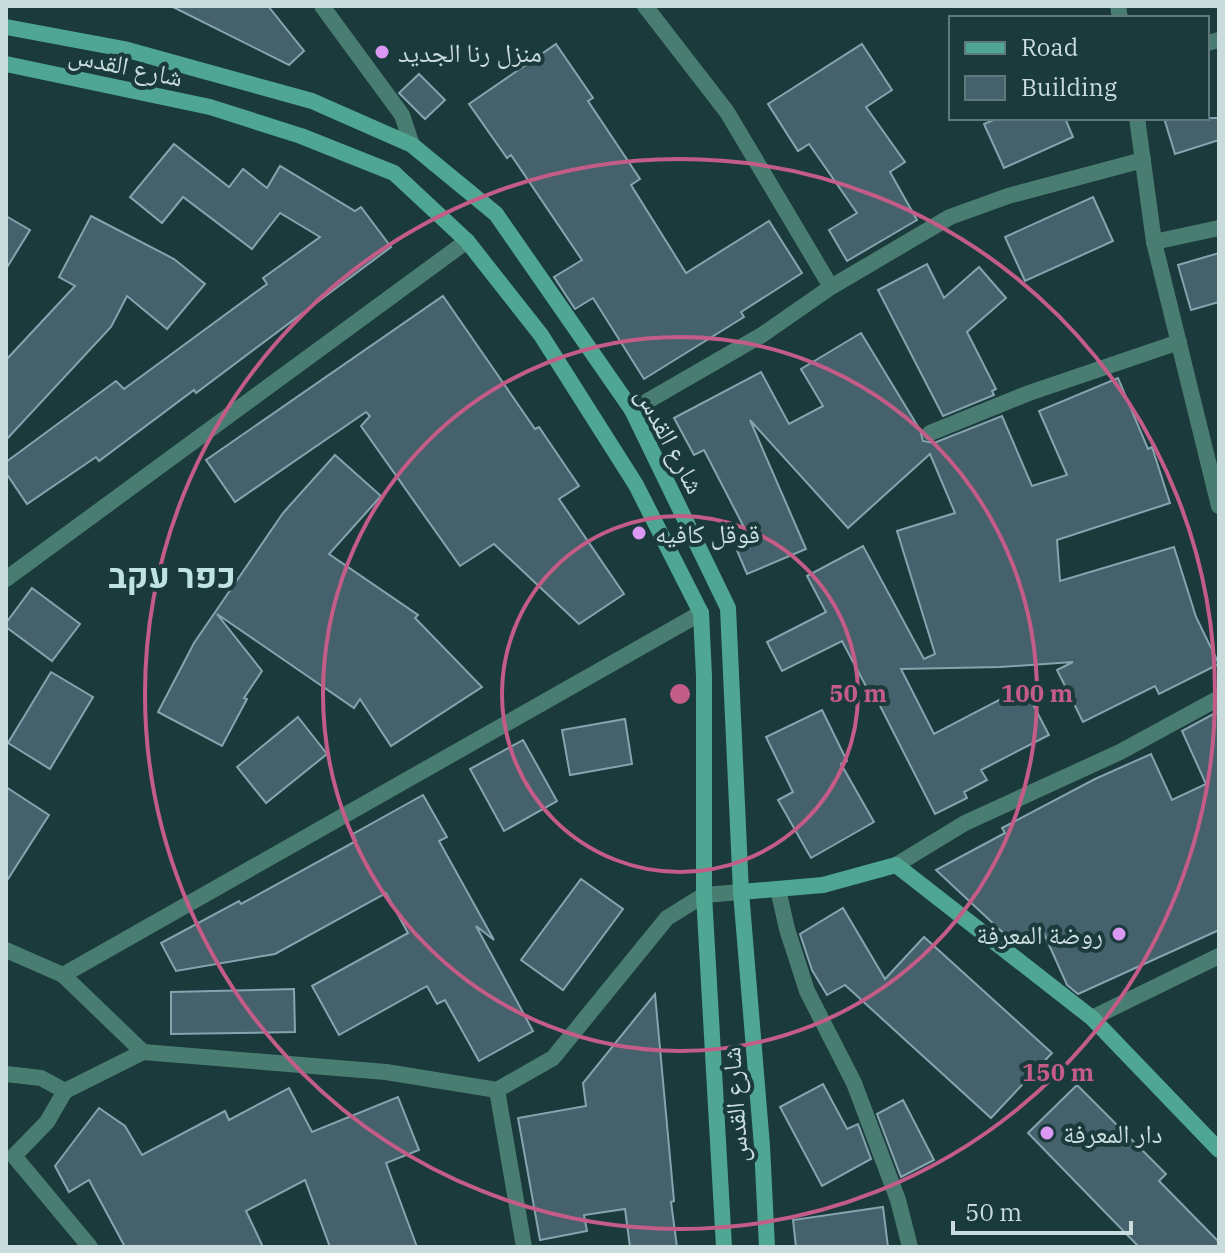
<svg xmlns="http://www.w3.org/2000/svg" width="1225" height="1253" font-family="'IBM Plex Serif','Noto Naskh Arabic',Heebo,serif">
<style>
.building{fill:#45616b;stroke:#86a4b0;stroke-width:2}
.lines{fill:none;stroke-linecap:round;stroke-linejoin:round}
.street{stroke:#4a7d71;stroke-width:16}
.secondary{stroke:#4fa693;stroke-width:16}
.ring{fill:none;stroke:#c45c88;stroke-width:4}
.poi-dot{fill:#dc99f4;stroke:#1a3a3b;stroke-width:3}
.labels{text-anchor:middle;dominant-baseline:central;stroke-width:8;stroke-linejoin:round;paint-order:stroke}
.poi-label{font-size:26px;fill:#c9dbdc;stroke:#1a3a3b;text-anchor:start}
.street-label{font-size:26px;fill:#c9dbdc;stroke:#1a3a3b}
.district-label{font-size:34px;font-weight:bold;fill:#bfe3e4;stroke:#1a3a3b}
.centre{fill:#c45c88;stroke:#1a3a3b;stroke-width:4}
.ring-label{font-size:24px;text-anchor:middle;font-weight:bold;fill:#c45c88;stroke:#1a3a3b;stroke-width:8;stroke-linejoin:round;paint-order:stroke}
</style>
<rect width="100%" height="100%" fill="#1a3a3b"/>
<g class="building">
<polygon points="171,6 268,6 304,51 289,65"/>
<polygon points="556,44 593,98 588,101 640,179 631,185 686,273 769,221 802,273 741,312 744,317 644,379 593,298 575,309 554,277 582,260 511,155 507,158 469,104"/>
<polygon points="862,44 892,90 866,107 905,162 890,172 917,220 847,261 829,230 857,213 809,144 798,151 768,104"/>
<polygon points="419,74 445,100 425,119 399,93"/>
<polygon points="998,118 1065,118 1073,137 1004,168 984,124"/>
<polygon points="1164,118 1219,118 1219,140 1175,154"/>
<polygon points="174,144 229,187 243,169 267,188 280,166 355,211 361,207 391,247 196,393 194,390 99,461 96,457 27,504 6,473 6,462 116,381 124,389 267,284 263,278 320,237 280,213 252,249 183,197 162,223 130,197"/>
<polygon points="1093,197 1113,241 1025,281 1005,237"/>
<polygon points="6,216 30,230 6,269"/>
<polygon points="91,216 174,259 205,284 167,329 127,296 111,327 6,440 6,360 75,286 59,277"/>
<polygon points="1219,253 1219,302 1191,310 1178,265"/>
<polygon points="927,264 944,298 979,267 1006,298 967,332 996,389 992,391 994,395 943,416 878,290"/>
<polygon points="443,296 535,429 539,427 579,486 559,499 624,594 579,624 494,544 460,566 361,426 370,416 366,412 235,502 206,460"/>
<polygon points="861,333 920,430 923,441 934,443 1002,416 1032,486 1067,475 1039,411 1118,378 1148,449 1152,447 1170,503 1057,540 1060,581 1174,547 1196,617 1219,664 1159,694 1155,686 1083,722 1057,670 1073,662 1000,667 901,669 934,734 1024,687 1049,735 981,770 987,780 964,792 967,798 935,814 872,690 869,692 842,641 782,671 767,642 826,612 807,576 863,546 924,659 935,654 897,531 955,513 930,454 848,528 750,420 806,549 747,574 733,541 748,535 704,450 694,455 674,418 761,372 789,424 823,406 801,369"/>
<polygon points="335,455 381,496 329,554 418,615 415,618 482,687 391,746 360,699 354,708 217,614 262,671 244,698 247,699 222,746 158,712 194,643 283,513"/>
<polygon points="32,588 80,624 52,661 6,627 6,623"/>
<polygon points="51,672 93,697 50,769 8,743"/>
<polygon points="822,710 847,761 841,764 874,822 811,858 778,800 793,792 766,737"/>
<polygon points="1219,711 1219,930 1078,994 1067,985 1041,927 1013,942 936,870 1005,833 1002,828 1095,779 1151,754 1172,800 1206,784 1182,731"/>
<polygon points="298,717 327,754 266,803 237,767"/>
<polygon points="625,719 632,764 570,775 562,730"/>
<polygon points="523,740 557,801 504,831 470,769"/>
<polygon points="6,787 49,815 6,882"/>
<polygon points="423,795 447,837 439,841 494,940 476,926 533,1031 479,1061 445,1000 437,1004 427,986 339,1035 312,986 408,933 386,893 275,954 176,971 161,943 239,901 241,904 356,841 353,834"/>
<polygon points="581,879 623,909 563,990 521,960"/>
<polygon points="843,908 885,979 924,937 1052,1053 991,1118 845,985 827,995 812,970 800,934"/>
<polygon points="294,989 295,1032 171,1034 171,992"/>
<polygon points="655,994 674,1201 671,1202 677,1247 630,1247 625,1209 584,1215 587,1231 540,1240 518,1118 586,1106 583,1083"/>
<polygon points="823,1084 847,1129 858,1124 871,1159 822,1186 780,1107"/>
<polygon points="1077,1085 1166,1174 1159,1181 1219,1242 1219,1247 1139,1247 1028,1133"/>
<polygon points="289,1088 312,1132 398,1097 419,1150 386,1163 417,1247 330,1247 305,1180 246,1211 263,1247 125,1247 89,1180 69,1192 55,1166 99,1108 125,1126 142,1155 225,1111 229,1120"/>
<polygon points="903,1100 934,1160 901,1177 877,1114"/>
<polygon points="883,1207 888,1247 796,1247 793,1220"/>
</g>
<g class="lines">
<g class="street">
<polyline points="322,6 402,115 412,145"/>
<polyline points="1118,6 1120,18"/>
<polyline points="1207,43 1219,40"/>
<polyline points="1137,118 1154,242 1219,506"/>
<polyline points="1154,242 1219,228"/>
<polyline points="831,287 950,217 1008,196 1143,160"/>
<polyline points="632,410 762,335 831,287 727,112 645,6"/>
<polyline points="930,433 1029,393 1179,342"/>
<polyline points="6,579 467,241"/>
<polyline points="896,865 965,823 1120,752 1219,698"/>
<polyline points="778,889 787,929 807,991 854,1083 898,1200 910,1247"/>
<polyline points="6,950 63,975 143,1052 386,1072 497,1090 553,1058 667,918 704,895 741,892"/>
<polyline points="63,975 701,613"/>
<polyline points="1092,1018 1219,956"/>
<polyline points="6,1074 41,1078 65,1091"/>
<polyline points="497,1090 524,1247"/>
<polyline points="90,1247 14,1156 47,1122 65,1091 143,1052"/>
</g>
<g class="secondary">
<polyline points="6,27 124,49 312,101 412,145 496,214 632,410 728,608 741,892 762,1146 767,1247"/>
<polyline points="6,64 210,107 301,136 394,173 467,241 541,335 636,485 701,613 704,676 704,895 724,1247"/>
<polyline points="741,892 823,885 896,865 1092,1018 1219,1150"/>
</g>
</g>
<g class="ring">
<circle cx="680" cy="694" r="178"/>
<circle cx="680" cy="694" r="357"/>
<circle cx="680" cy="694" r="535"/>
</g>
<g class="poi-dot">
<circle cx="382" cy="52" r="8"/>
<circle cx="639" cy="533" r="8"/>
<circle cx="1119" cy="934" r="8"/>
<circle cx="1047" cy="1133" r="8"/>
</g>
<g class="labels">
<g class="poi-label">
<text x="398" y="52">منزل رنا الجديد</text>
<text x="655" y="533">قوقل كافيه</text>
<text x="1103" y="934" text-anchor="end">روضة المعرفة</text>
<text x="1063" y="1133">دار المعرفة</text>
</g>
<g class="street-label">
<text transform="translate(126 65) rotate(12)">شارع القدس</text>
<text transform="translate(671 440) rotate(62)">شارع القدس</text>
<text transform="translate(734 1105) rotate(-94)">شارع القدس</text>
</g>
<g class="district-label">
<text x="172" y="575">כפר עקב</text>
</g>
</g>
<circle cx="680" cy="694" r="12" class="centre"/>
<g class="ring-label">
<text x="858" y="702">50 m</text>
<text x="1037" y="702">100 m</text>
<text x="1058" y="1081">150 m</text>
</g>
<rect width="1225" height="1253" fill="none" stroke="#c9dbdc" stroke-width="16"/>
<rect x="949" y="16" width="260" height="104" fill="#1a3a3b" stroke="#607a7b" stroke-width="2"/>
<rect x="965" y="42" width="40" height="12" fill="#4fa693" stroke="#607a7b" stroke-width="2"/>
<text x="1021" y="56" font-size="24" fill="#c9dbdc">Road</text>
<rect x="965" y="76" width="40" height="24" fill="#45616b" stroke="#607a7b" stroke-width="2"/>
<text x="1021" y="96" font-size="24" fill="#c9dbdc">Building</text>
<path d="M953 1221v12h178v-12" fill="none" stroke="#c9dbdc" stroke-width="4"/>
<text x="965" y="1221" font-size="24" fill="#c9dbdc" stroke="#1a3a3b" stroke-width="6" paint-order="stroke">50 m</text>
</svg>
